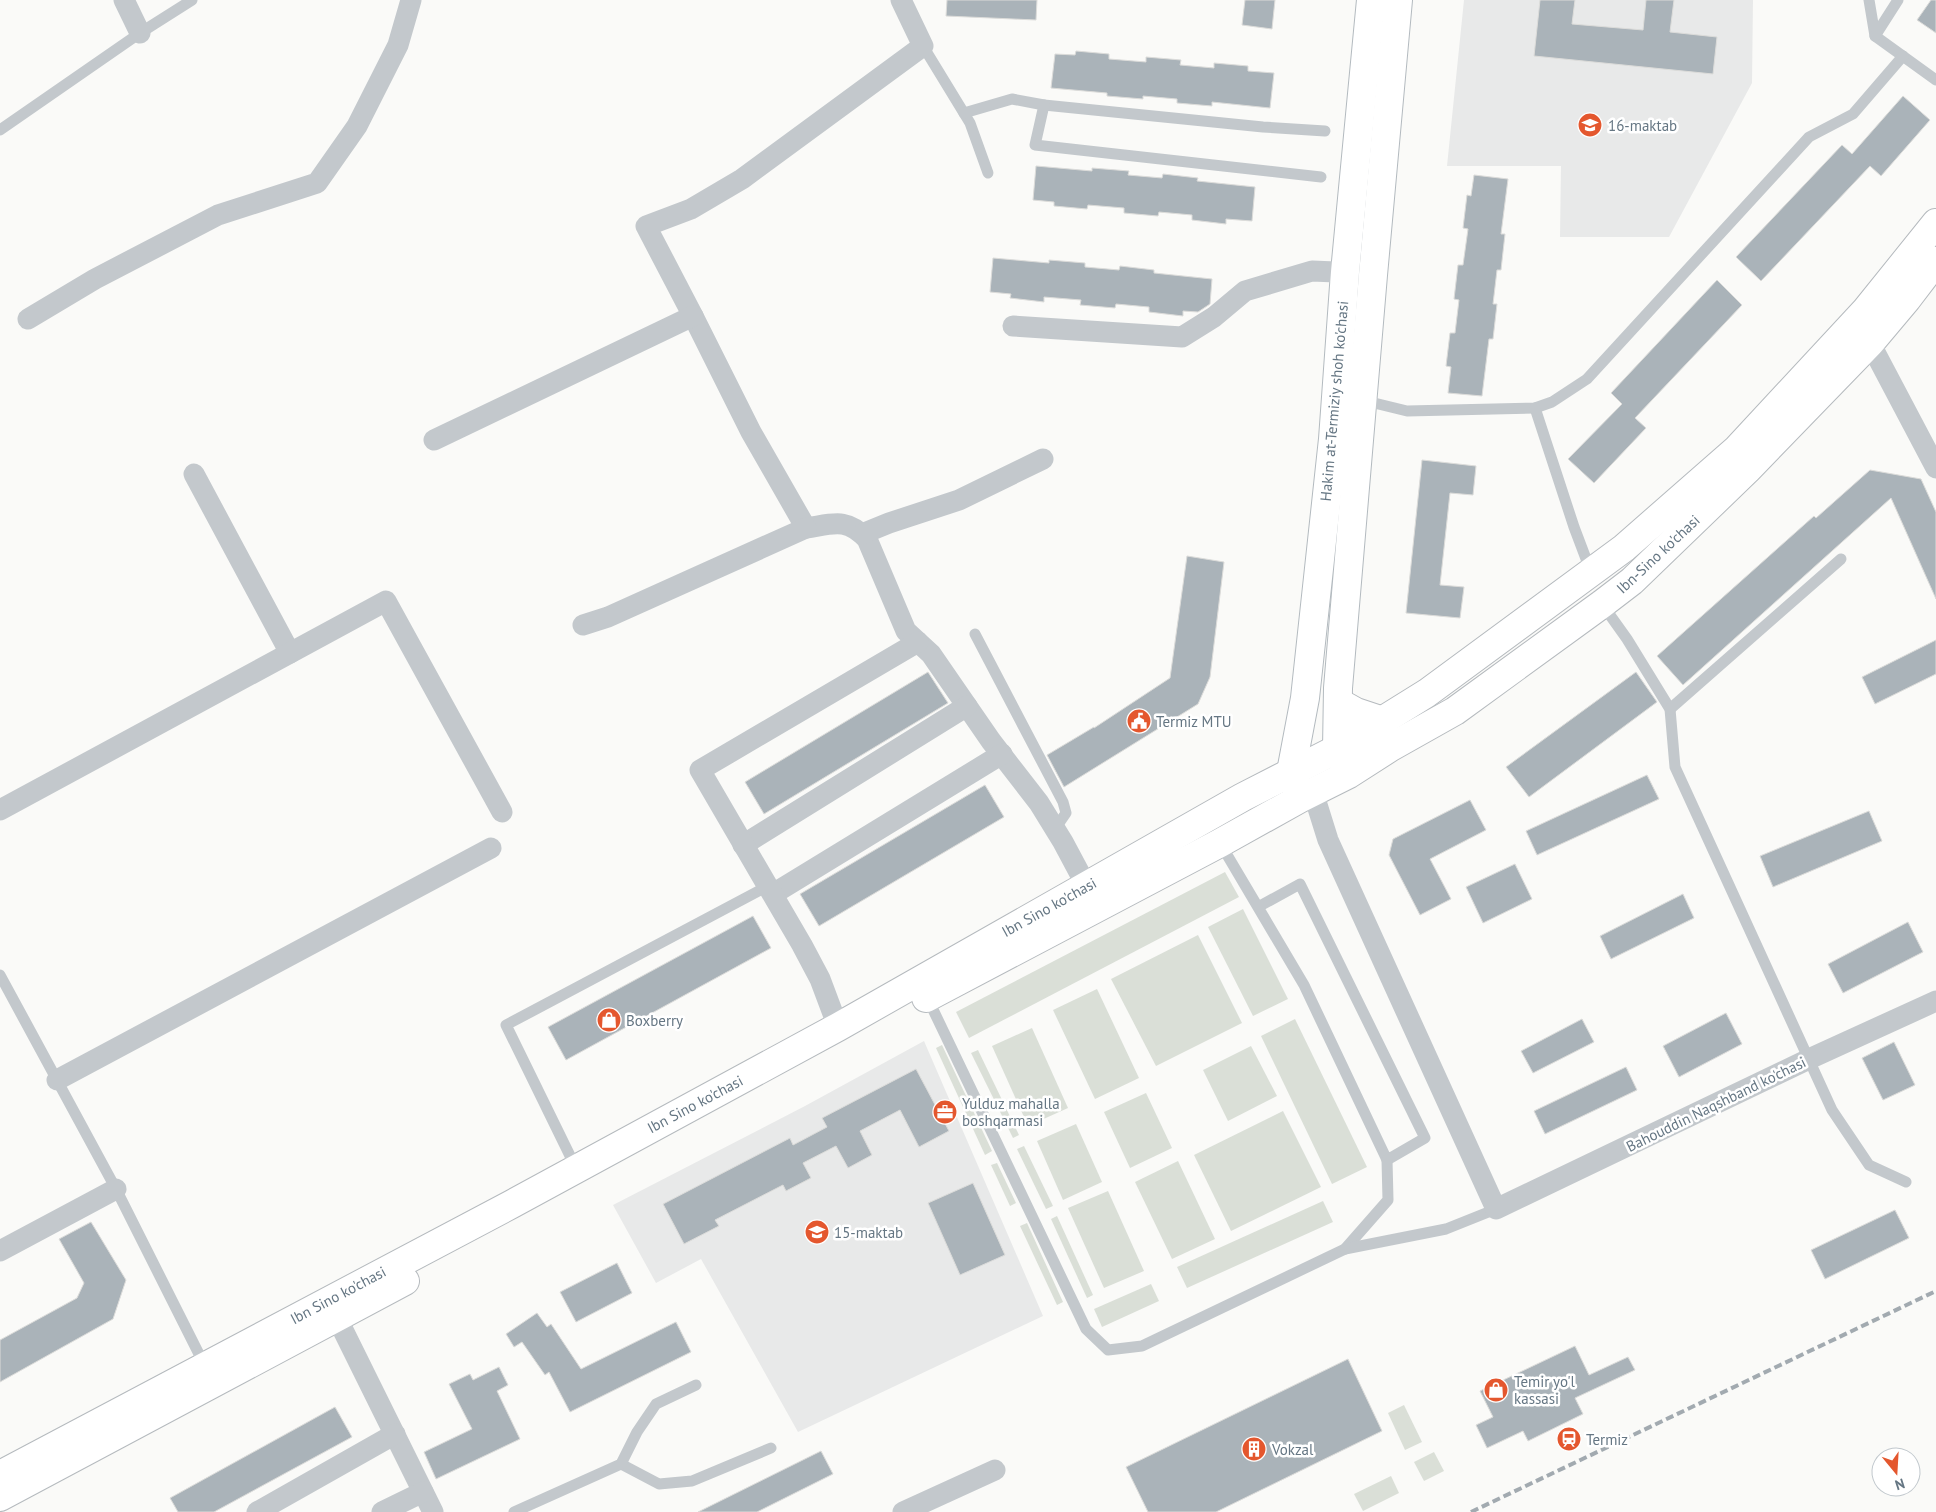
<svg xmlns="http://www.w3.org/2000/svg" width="1936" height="1512" font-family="'PT Sans',sans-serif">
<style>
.built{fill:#e8e9e9}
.green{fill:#dadfd7}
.building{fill:#aab3b9;stroke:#dcdcda}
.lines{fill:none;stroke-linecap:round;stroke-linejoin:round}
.secondary-casing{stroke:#b3babf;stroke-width:30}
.primary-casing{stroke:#b5babe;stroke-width:30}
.service{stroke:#c3c8cc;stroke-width:11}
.minor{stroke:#c3c8cc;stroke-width:21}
.secondary{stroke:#fff;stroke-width:28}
.primary{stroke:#fff;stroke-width:28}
.rail{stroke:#a2aab0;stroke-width:4;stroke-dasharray:8 4;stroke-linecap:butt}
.labels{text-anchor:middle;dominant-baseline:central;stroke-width:5;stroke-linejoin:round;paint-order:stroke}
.poi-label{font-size:15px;fill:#657683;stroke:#fff;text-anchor:start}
.street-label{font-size:15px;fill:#657683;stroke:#fff}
</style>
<rect width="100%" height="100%" fill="#fafaf8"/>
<g class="built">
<polygon points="1464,0 1753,0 1752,83 1669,237 1560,237 1561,166 1447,166"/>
<polygon points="924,1041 1043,1316 798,1432 701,1259 656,1283 613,1205 805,1106"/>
</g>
<g class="green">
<polygon points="1225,872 1239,897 969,1038 956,1012"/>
<polygon points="1243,909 1288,999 1253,1016 1208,927"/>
<polygon points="1198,935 1242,1023 1156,1066 1111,979"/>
<polygon points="1097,989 1139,1078 1095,1099 1053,1010"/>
<polygon points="1295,1019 1367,1167 1332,1184 1261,1036"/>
<polygon points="1032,1028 1068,1108 1028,1126 992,1046"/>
<polygon points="942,1045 992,1151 985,1155 936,1048"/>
<polygon points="1251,1046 1277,1096 1228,1121 1203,1070"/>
<polygon points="978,1050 1019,1135 1013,1138 971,1053"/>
<polygon points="1146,1093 1172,1148 1130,1168 1104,1112"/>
<polygon points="1283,1111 1321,1187 1231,1231 1194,1155"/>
<polygon points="1076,1124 1102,1182 1063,1200 1037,1141"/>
<polygon points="1024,1146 1053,1206 1046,1209 1017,1149"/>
<polygon points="1178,1161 1215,1239 1172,1259 1135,1182"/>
<polygon points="997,1163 1016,1203 1010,1206 991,1165"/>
<polygon points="1108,1191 1144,1271 1104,1288 1068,1208"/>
<polygon points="1323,1201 1333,1222 1187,1288 1177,1267"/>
<polygon points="1057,1216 1093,1295 1087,1298 1051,1219"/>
<polygon points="1027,1223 1063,1302 1057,1305 1020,1226"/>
<polygon points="1151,1284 1159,1301 1102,1327 1094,1309"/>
<polygon points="1404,1405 1422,1442 1405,1450 1388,1413"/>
<polygon points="1434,1452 1444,1471 1424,1481 1414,1462"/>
<polygon points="1391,1476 1399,1493 1363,1511 1354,1494"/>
</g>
<g class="building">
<polygon points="947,0 1037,0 1036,20 946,16"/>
<polygon points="1245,0 1275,0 1272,29 1242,25"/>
<polygon points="1540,0 1575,0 1572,24 1643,30 1646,0 1674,0 1670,32 1717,37 1713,74 1534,56"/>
<polygon points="1931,0 1936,0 1936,33 1917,20"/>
<polygon points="1076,51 1109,54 1109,59 1146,62 1146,57 1181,60 1180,65 1214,68 1214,63 1248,66 1248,71 1274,73 1270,108 1212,102 1212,106 1177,103 1177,99 1143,96 1143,99 1107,96 1107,93 1051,88 1055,54 1075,55"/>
<polygon points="1903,96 1930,120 1881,176 1870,166 1761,281 1736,257 1842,145 1852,154"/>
<polygon points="1036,166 1092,171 1092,168 1129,171 1128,175 1162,178 1163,174 1198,178 1197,181 1255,187 1252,221 1226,219 1226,224 1192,220 1192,215 1159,212 1158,216 1124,213 1124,208 1088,205 1087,209 1054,206 1054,202 1033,200"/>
<polygon points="1474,175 1508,179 1501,234 1505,234 1501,270 1497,270 1493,304 1497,304 1493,339 1489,339 1482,396 1448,393 1451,367 1446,366 1450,333 1455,333 1459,300 1454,299 1458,265 1463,265 1468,229 1463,228 1467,195 1471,196"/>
<polygon points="993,258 1049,263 1049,260 1085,263 1085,267 1119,270 1120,266 1154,270 1154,273 1212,279 1210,304 1198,312 1183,311 1183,316 1149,312 1149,307 1116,304 1115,308 1080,305 1081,300 1044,297 1044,302 1010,298 1011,294 990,292"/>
<polygon points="1717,280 1742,305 1635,418 1646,428 1594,483 1568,459 1622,404 1611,393"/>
<polygon points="1422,460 1476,466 1473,495 1450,493 1440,585 1464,587 1460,618 1406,613"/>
<polygon points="1870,470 1921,479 1936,512 1936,599 1891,498 1683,685 1657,656 1814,516 1816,518"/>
<polygon points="1187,556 1224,562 1210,677 1198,704 1064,787 1047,755 1094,727 1094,728 1170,678"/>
<polygon points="1936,640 1936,674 1875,704 1862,677"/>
<polygon points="928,672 948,703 764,814 745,782"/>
<polygon points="1636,672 1657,702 1529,797 1506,767"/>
<polygon points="1647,775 1659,799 1537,855 1526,831"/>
<polygon points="985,785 1004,817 819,926 800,894"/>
<polygon points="1470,800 1486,830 1430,859 1451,899 1420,915 1389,855 1393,839"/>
<polygon points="1869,811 1882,841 1773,887 1760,856"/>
<polygon points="1515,864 1532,899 1483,923 1466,887"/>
<polygon points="1683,894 1694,918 1611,959 1600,936"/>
<polygon points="753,916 771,948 566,1060 548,1027"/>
<polygon points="1908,922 1923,952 1843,993 1828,964"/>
<polygon points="1726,1013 1742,1044 1679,1077 1663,1046"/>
<polygon points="1582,1019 1594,1042 1533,1073 1521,1051"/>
<polygon points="1894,1042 1915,1085 1883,1100 1862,1058"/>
<polygon points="1626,1067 1637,1090 1545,1134 1534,1111"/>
<polygon points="916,1069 949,1131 919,1147 900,1110 860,1131 872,1155 848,1168 836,1146 803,1163 811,1178 786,1191 783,1185 715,1220 719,1226 684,1244 663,1204 790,1138 793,1145 827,1127 822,1118"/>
<polygon points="973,1183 1005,1255 960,1275 928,1203"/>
<polygon points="1895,1210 1909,1238 1825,1279 1811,1250"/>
<polygon points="91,1222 126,1280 113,1319 0,1382 0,1340 77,1298 84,1283 59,1239"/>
<polygon points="617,1263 632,1293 576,1322 560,1292"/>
<polygon points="537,1313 547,1327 551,1324 581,1369 676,1322 691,1352 570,1412 549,1372 545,1375 522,1342 514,1347 506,1334"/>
<polygon points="1575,1346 1589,1375 1628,1357 1635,1370 1575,1398 1583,1414 1528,1441 1523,1431 1487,1448 1476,1425 1493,1417 1480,1391"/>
<polygon points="1348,1359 1382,1431 1216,1512 1148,1512 1126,1467"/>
<polygon points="499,1367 508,1385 497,1391 520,1439 436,1479 424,1452 472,1429 449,1384 470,1374 473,1380"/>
<polygon points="335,1407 352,1437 214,1512 178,1512 170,1498"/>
<polygon points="821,1451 833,1474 757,1512 698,1512"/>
</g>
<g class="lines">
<defs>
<g id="secondary">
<polyline points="1347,768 1337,749 1338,688 1373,275 1398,0"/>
<polyline points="1298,790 1291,772 1305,698 1333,439 1345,272 1371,0"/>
</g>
<g id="primary">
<polyline points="1338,702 1356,712 1383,721"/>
<polyline points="926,998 1220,843 1301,798 1349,774 1391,747 1455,711 1602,604 1632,581 1747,470 1870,343 1907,299 1936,261"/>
<polyline points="0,1475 512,1204 838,1027 1243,797 1337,749 1427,693 1624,548 1737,449 1866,310 1936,223"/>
<polyline points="0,1497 405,1281"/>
</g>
</defs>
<use href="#secondary" class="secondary-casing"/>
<use href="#primary" class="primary-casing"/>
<g class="service">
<polyline points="1869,0 1875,36 1936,80"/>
<polyline points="1875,36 1898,0"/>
<polyline points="923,46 970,123 988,173"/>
<polyline points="1044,105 1263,127 1325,131"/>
<polyline points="964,113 1012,99 1044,105 1035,145 1321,177"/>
<polyline points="0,130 140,33 192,0"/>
<polyline points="1362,400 1407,411 1535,408 1552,402 1587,379 1809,137 1853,114 1903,56"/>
<polyline points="1535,408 1574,527 1591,572"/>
<polyline points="1602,604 1627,639 1670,709 1675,767 1832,1110 1869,1165 1906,1182"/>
<polyline points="975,634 1063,802 1066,813 1055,829"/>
<polyline points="1670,709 1841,559"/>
<polyline points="1220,843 1304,985 1387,1160 1425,1138 1300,884 1258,907"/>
<polyline points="0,975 116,1189 205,1366"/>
<polyline points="927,997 1086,1329 1108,1350 1142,1346 1345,1249 1388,1200 1387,1160"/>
<polyline points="576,1168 506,1025 768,886"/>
<polyline points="1345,1249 1446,1229 1496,1209"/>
<polyline points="621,1464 659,1484 692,1481 771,1448"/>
<polyline points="514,1512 621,1464 637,1432 656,1404 696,1385"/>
</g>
<g class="minor">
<polyline points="124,0 140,33"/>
<path d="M901 0 923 46 742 179 691 209 646 226 693 316 751 432 806 528C833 524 846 517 867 539L906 631 931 654 991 741 1039 803 1063 842 1087 887"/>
<polyline points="28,319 95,279 218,215 317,183 357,126 398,45 411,0"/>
<polyline points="1013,326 1182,337 1214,317 1245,291 1312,271 1360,273"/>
<polyline points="1870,343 1936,468"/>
<polyline points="434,440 693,316"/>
<polyline points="194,474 290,653"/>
<polyline points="862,534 889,523 959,500 1043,459"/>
<polyline points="583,625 608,617 806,528"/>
<polyline points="1313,792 1328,840 1496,1209 1809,1059 1936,1001"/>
<polyline points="0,810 386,601 502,812"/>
<polyline points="743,845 967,706"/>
<polyline points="773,894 1002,754"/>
<polyline points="838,1027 820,979 802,945 700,770 918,642"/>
<polyline points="57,1080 491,848"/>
<polyline points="0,1251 116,1189"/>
<polyline points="337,1318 433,1512"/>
<polyline points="257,1512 395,1434"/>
<polyline points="382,1512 423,1492"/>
<polyline points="903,1512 995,1470"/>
</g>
<use href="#secondary" class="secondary"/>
<use href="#primary" class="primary"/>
<polyline class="rail" points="1471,1512 1936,1291"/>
</g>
<defs>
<symbol id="school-disc" viewBox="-11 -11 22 22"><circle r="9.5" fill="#e4572e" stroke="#fff"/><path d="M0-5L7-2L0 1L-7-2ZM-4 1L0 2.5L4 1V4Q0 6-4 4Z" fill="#fff"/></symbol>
<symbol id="civic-disc" viewBox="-11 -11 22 22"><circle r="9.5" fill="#e4572e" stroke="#fff"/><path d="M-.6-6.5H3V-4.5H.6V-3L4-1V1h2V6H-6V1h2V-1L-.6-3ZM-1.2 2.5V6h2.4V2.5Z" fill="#fff"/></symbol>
<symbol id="shop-disc" viewBox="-11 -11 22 22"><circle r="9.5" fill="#e4572e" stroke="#fff"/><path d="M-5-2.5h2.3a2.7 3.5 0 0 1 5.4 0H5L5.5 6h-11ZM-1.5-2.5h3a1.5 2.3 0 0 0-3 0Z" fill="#fff"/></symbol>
<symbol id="office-disc" viewBox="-11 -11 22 22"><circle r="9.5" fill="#e4572e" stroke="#fff"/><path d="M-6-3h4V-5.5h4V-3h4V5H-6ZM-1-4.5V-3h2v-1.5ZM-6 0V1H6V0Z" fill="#fff"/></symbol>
<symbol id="station-disc" viewBox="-11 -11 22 22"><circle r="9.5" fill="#e4572e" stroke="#fff"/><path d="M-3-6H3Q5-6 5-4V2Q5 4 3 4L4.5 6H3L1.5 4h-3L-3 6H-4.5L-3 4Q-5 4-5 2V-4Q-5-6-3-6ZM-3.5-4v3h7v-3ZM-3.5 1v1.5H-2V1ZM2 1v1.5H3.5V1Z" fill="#fff"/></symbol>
<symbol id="building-disc" viewBox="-11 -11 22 22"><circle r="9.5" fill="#e4572e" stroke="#fff"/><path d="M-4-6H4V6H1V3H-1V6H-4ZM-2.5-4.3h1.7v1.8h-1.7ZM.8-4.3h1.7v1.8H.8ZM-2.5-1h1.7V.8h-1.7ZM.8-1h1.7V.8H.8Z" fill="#fff"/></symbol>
</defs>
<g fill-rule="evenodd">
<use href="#school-disc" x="1576" y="111" width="28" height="28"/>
<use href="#civic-disc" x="1125" y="707" width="28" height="28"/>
<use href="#shop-disc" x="595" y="1006" width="28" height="28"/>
<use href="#office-disc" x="931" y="1098" width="28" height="28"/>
<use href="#school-disc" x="803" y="1218" width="28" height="28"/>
<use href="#shop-disc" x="1482" y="1376" width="28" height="28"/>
<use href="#station-disc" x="1555" y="1425" width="28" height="28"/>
<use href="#building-disc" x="1240" y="1435" width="28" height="28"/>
</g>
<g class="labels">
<g class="poi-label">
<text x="1608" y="125">16-maktab</text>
<text x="1156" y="721">Termiz MTU</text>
<text x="626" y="1020">Boxberry</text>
<text x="962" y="1103">Yulduz mahalla<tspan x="962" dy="17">boshqarmasi</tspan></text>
<text x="834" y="1232">15-maktab</text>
<text x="1514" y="1381">Temir yo'l<tspan x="1514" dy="17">kassasi</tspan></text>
<text x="1586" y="1439">Termiz</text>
<text x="1272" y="1449">Vokzal</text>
</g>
<g class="street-label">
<text transform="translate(1334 401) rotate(-85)">Hakim at-Termiziy shoh ko'chasi</text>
<text transform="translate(1658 554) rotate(-43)">Ibn-Sino ko'chasi</text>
<text transform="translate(1049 907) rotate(-29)">Ibn Sino ko'chasi</text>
<text transform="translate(695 1104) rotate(-28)">Ibn Sino ko'chasi</text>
<text transform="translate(1716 1104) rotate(-26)">Bahouddin Naqshband ko'chasi</text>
<text transform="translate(338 1295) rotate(-28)">Ibn Sino ko'chasi</text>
</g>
</g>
<g transform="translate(1896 1472) rotate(162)"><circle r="24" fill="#ffffff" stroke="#c1c8cd"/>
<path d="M0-4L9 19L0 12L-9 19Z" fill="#e4572e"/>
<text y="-8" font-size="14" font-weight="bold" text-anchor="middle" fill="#657683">N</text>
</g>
</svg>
